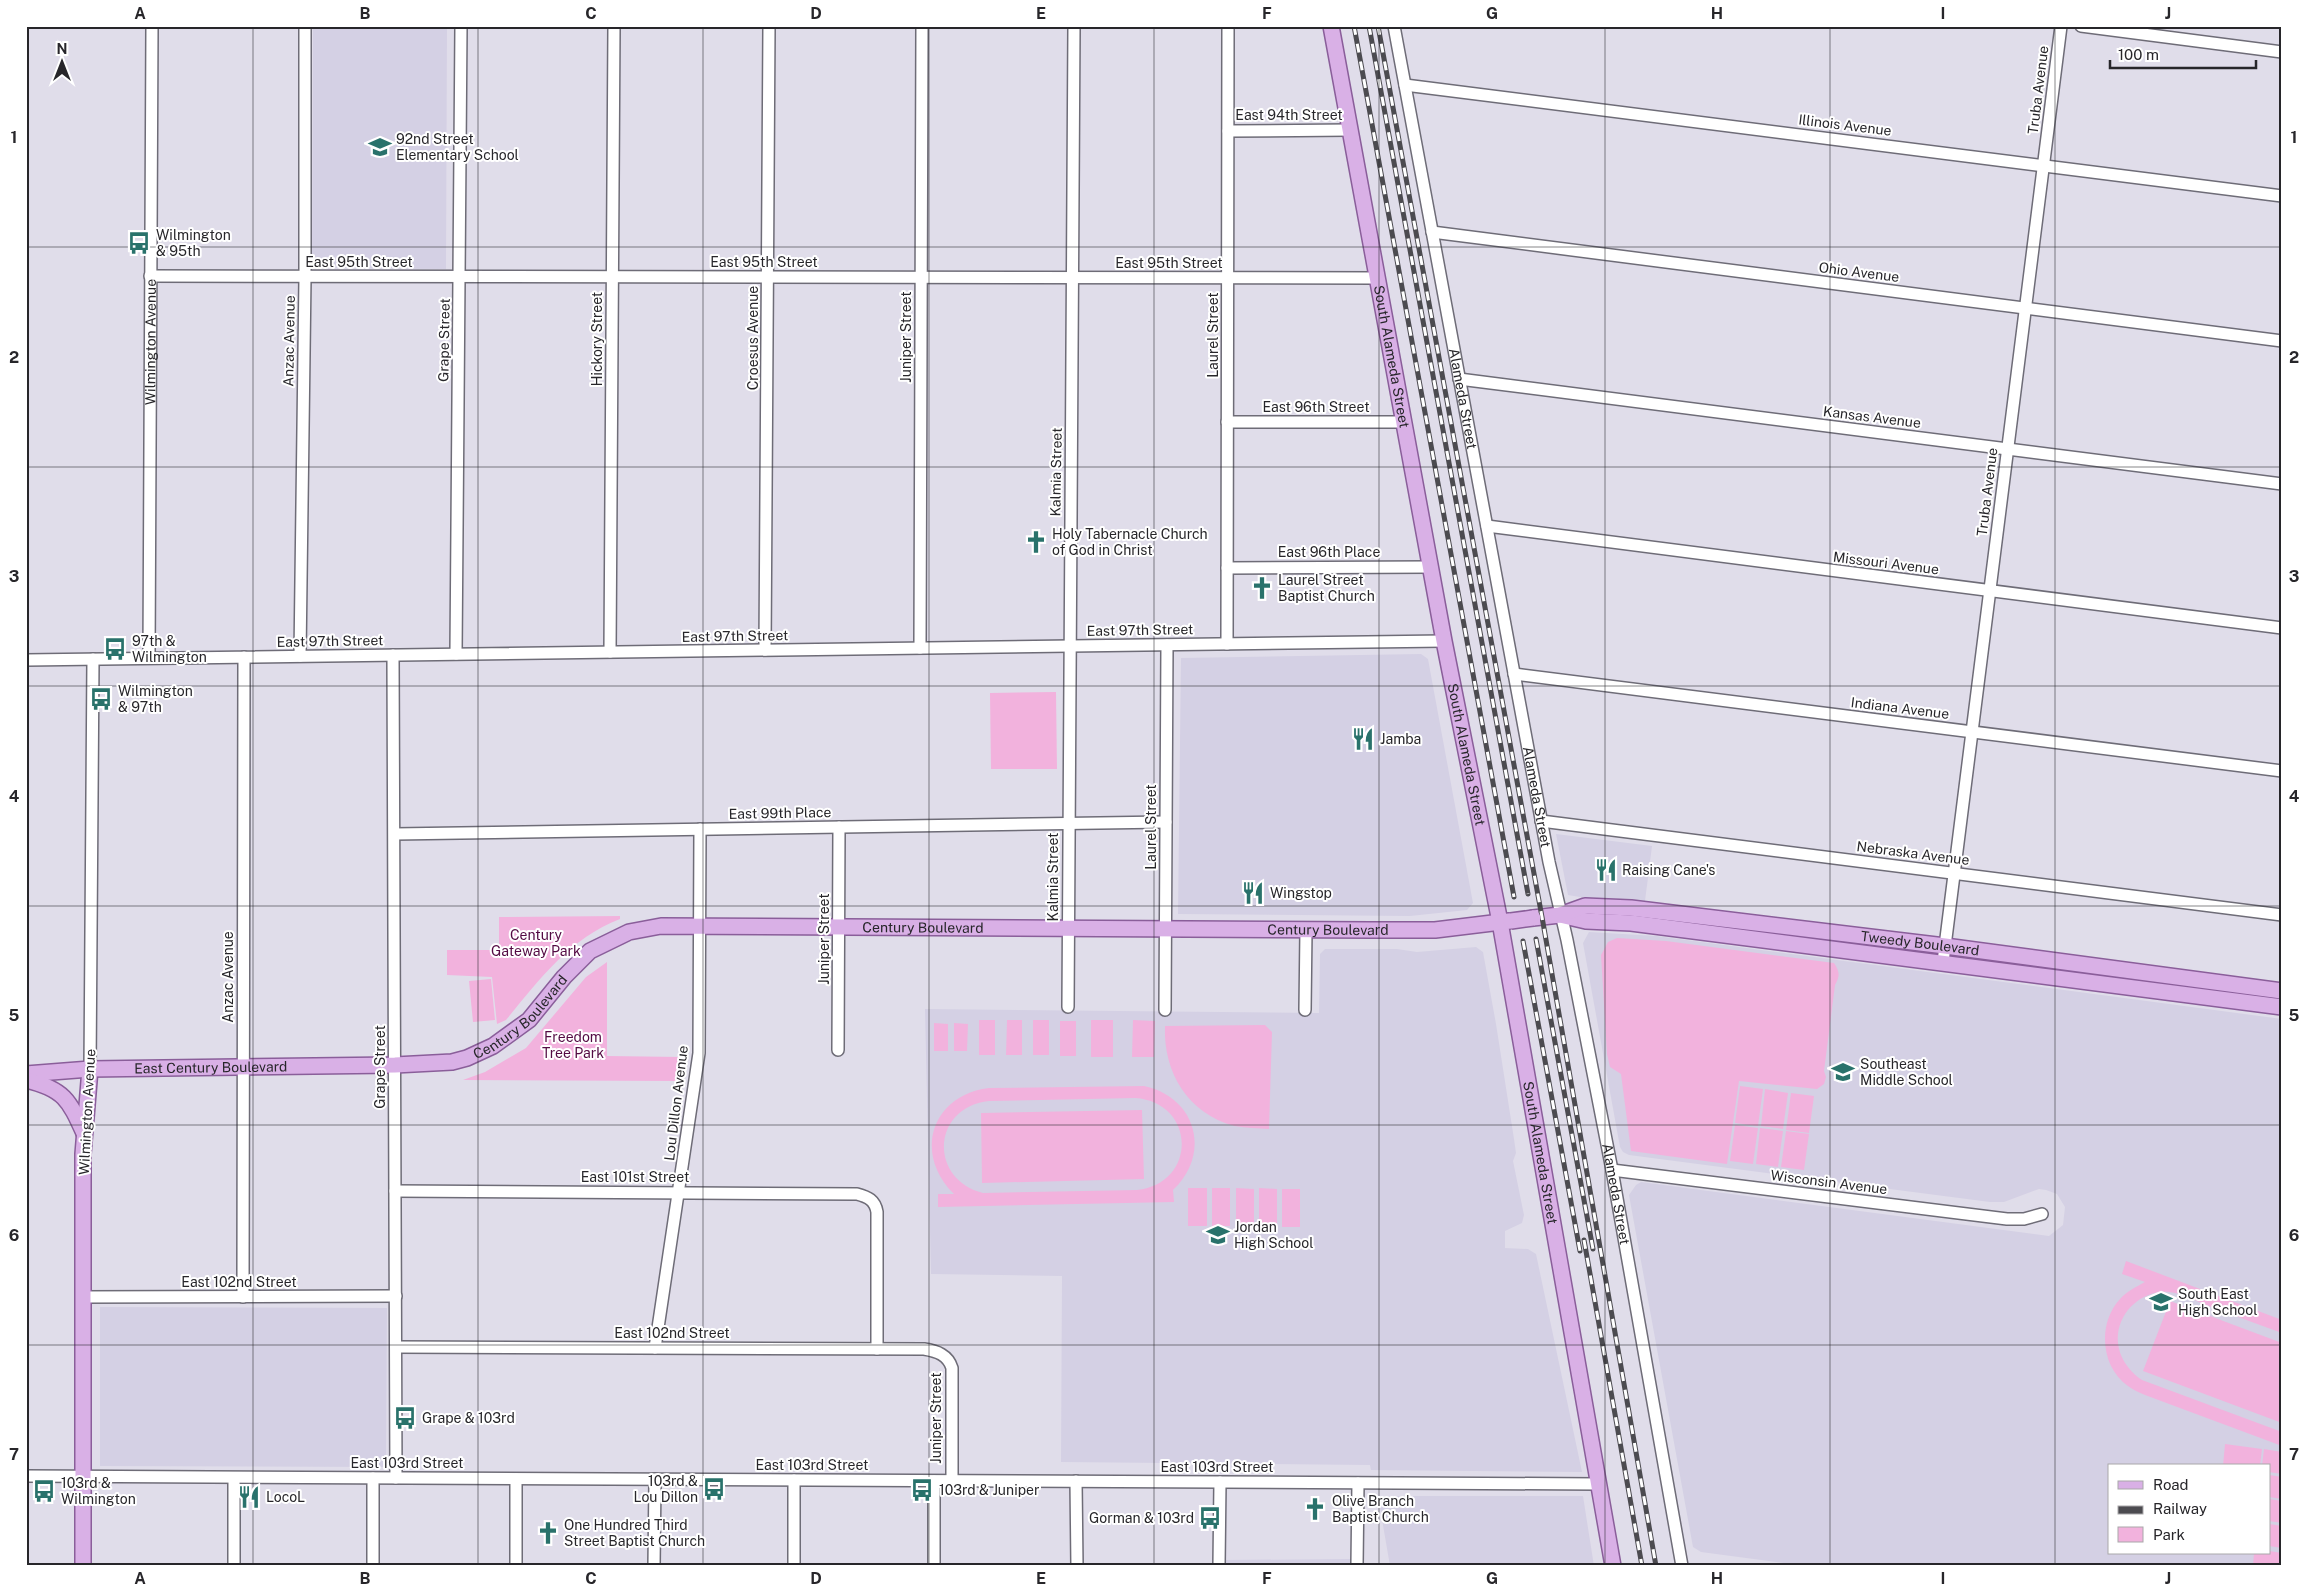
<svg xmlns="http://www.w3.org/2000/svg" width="2308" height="1592" font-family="'Public Sans',sans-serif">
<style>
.built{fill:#d4d0e4;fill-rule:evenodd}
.green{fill:#f2b2dd;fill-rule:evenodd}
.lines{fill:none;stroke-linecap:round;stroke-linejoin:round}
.minor-casing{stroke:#6e6c77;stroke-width:14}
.major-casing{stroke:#8a5e9a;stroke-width:18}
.minor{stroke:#fff;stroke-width:11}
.major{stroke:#d9b0e6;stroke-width:15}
.rail-casing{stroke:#4c4b50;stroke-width:5}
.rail{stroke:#fff;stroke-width:3;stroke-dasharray:9;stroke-linecap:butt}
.major-bridge-casing{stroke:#8a5e9a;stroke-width:18;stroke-linecap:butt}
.major-bridge{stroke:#d9b0e6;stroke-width:15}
.grid{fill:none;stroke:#27262a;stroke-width:1;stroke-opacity:0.55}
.labels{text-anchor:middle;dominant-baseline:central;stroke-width:4;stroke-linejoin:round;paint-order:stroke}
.street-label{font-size:14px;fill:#27262a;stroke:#fff}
.poi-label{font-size:14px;fill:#27262a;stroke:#fff;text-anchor:start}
.park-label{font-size:14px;fill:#530a43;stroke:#fff}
.neatline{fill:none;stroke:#27262a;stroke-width:2}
.grid-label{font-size:16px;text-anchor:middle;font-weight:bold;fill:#27262a}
</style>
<rect width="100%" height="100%" fill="#e0ddea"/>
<g class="built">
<polygon points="313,26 447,26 446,269 312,268"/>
<polygon points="1421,654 1428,659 1473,903 1467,910 1410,916 1178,914 1181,658"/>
<polygon points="1556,834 1652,846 1645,901 1586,898 1568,895"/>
<path d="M1589 932 1656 936 2282 1019V1566H1807L1701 1552 1693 1547 1629 1195 1636 1185 1641 1182 2049 1236 2063 1225 2065 1207 2057 1194 2046 1190 2039 1189 2004 1202H1990L1629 1155 1623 1152 1620 1147 1583 943ZM2109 1466H2269V1553H2109Z"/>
<polygon points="1476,947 1483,952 1496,1024 1514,1139 1516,1153 1513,1161 1524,1215 1522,1223 1505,1231 1505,1248 1528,1249 1536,1254 1582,1472 1371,1470 1370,1465 1061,1462 1062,1276 931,1274 925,1009 1319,1013 1320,954 1325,949 1397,949 1417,952"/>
<polygon points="100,1307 387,1308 386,1467 100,1466"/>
<polygon points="1378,1496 1583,1496 1594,1566 1390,1566"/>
<polygon points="1353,1559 1353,1566 1223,1566 1223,1560"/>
</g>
<g class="green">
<polygon points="1056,692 1057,769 991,769 990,693"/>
<path d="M620 916V919C570 938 539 980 506 1020L497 1024 492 977 447 975V950H499V917Z"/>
<path d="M1617 938 1666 941 1834 963C1840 972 1840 976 1835 985L1824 1071 1826 1077 1824 1084 1817 1089 1739 1081 1727 1164 1631 1151 1621 1074 1610 1067 1607 1054 1601 955 1608 942Z"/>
<polygon points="607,962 607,1056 682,1057 679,1081 463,1080 485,1072 526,1048 586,977"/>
<polygon points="491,979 495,1020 473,1022 469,981"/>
<rect x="979" y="1020" width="16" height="35"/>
<polygon points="1007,1020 1022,1020 1022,1055 1006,1055"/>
<rect x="1033" y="1020" width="16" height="35"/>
<rect x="1091" y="1020" width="22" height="37"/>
<polygon points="1133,1020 1155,1021 1154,1057 1132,1057"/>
<rect x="1060" y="1021" width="16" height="35"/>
<polygon points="934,1023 948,1024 948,1051 934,1051"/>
<polygon points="954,1023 968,1024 967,1051 954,1051"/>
<path d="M1265 1025 1272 1032 1269 1129C1258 1128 1246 1128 1235 1126 1188 1114 1163 1072 1165 1026Z"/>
<path d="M1144 1086C1196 1097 1212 1153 1173 1190L1174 1202 938 1207V1194H954C913 1154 931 1095 989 1088ZM1135 1098C1196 1102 1198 1183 1137 1190L983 1193C928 1179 932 1107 989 1101Z"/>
<polygon points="1740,1086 1763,1089 1758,1126 1735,1123"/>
<polygon points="1765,1089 1788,1093 1783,1129 1761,1126"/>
<polygon points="1791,1093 1814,1096 1809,1133 1786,1130"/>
<polygon points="1142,1110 1144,1179 982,1183 981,1113"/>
<polygon points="1735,1125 1758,1128 1753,1164 1730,1161"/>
<polygon points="1760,1128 1783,1131 1778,1167 1756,1164"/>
<polygon points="1786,1131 1809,1134 1804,1170 1781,1167"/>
<rect x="1188" y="1188" width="19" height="38"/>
<rect x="1212" y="1188" width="18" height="38"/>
<polygon points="1236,1188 1254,1189 1254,1226 1236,1226"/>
<polygon points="1259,1188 1277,1189 1277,1226 1259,1226"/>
<rect x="1282" y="1189" width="18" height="38"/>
<path d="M2126 1261 2282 1320V1333C2256 1324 2231 1314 2206 1305 2194 1300 2182 1293 2169 1292 2144 1290 2121 1309 2118 1334 2116 1353 2127 1370 2142 1380L2282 1432V1446L2145 1395C2140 1393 2133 1390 2128 1386 2101 1367 2097 1324 2120 1299 2127 1291 2136 1287 2145 1282L2122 1274Z"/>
<polygon points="2170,1301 2282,1343 2282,1423 2143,1371"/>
<polygon points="2225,1444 2262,1449 2260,1466 2223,1466"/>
<polygon points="2264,1449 2282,1452 2282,1474 2269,1472 2269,1466 2262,1466"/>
<polygon points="2269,1475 2282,1477 2282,1499 2269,1497"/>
<polygon points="2269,1499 2282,1501 2282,1523 2269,1521"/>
<polygon points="2269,1524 2282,1526 2282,1548 2269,1546"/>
<polygon points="2269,1551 2282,1553 2282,1566 2253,1566 2254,1553 2269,1553"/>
</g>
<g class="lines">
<defs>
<g id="minor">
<path id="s1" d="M1394 26 1549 862 1567 940 1612 1170 1682 1566"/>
<polyline points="2081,26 2282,52"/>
<polyline points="1405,85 2282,196"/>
<polyline points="1228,131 1350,130"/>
<polyline points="1432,232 2282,341"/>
<polyline points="150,276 1378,278"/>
<polyline points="1459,379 2282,484"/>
<polyline points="1227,422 1404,422"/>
<polyline points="1487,526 2282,628"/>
<polyline points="1227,568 1431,567"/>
<polyline points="1227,644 1228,26"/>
<polyline points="920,648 922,26"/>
<polyline points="765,650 769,26"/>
<polyline points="610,652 614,26"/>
<polyline points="456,654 461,26"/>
<polyline points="393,655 396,1478"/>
<polyline points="300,656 305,277 305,26"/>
<path id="s2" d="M149 658 152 26"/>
<polyline points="26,660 1444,641"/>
<polyline points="1514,674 2282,771"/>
<polyline points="1541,821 2282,915"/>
<polyline points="395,834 1166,822"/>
<polyline points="1943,962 2061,26"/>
<polyline points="1068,1007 1074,26"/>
<polyline points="1165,1010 1167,645"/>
<polyline points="1305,1010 1306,930"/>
<polyline points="838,1050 839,827"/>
<polyline points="90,1069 93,659"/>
<polyline points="1612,1170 2007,1219 2024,1219 2042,1214"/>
<path d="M395 1191 857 1194C868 1197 875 1200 877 1212V1349"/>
<polyline points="82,1297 396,1296"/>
<polyline points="243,1297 244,657"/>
<path d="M396 1347 924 1349C937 1351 948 1355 952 1368V1481"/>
<polyline points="655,1348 699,1053 700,829"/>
<polyline points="26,1476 1598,1484"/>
<polyline points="794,1480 794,1566"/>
<polyline points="934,1481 934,1566"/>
<polyline points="1076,1481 1077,1566"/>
<polyline points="234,1566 234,1478"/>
<polyline points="373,1566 373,1478"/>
<polyline points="516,1566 516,1479"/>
<polyline points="654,1566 655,1479"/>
<polyline points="1219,1566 1220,1482"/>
<polyline points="1357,1566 1358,1483"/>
</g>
<g id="major">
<path id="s3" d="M1331 26 1444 641 1500 922 1613 1566"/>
<polyline points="1560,915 1586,921 1631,923 2282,1007"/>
<path id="s4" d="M1533 918 1560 915 1585 906 1631 908 1945 946 2282 991"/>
<path id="s5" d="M26 1074 90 1069 395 1065 452 1062 467 1058 493 1046 529 1020 564 977 590 951 629 932 661 926 1371 930H1435L1509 921"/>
<path d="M26 1080C64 1089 69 1100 84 1133"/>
<polyline points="83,1566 83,1154 90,1069"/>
</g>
</defs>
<use href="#minor" class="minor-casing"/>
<use href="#major" class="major-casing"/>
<use href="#minor" class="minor"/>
<use href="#major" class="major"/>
<defs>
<g id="rail">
<polyline points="1354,26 1514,897"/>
<polyline points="1369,26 1528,894"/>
<polyline points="1378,26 1542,917 1656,1566"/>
<polyline points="1536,939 1593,1249"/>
<polyline points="1523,941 1580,1251"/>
<polyline points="1584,1240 1642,1566"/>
</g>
</defs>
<use href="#rail" class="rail-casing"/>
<use href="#rail" class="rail"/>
<defs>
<polyline id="major-bridge" points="1511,921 1533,918"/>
</defs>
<use href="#major-bridge" class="major-bridge-casing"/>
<use href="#major-bridge" class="major-bridge"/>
</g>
<path class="grid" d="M253 26V1566M478 26V1566M703 26V1566M929 26V1566M1154 26V1566M1379 26V1566M1605 26V1566M1830 26V1566M2055 26V1566M26 247H2282M26 467H2282M26 686H2282M26 906H2282M26 1125H2282M26 1345H2282"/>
<defs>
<symbol id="school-bare" viewBox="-9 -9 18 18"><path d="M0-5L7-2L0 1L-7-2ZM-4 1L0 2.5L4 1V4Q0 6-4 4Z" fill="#29726b" stroke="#fff" stroke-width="2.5" paint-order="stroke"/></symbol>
<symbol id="bus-bare" viewBox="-9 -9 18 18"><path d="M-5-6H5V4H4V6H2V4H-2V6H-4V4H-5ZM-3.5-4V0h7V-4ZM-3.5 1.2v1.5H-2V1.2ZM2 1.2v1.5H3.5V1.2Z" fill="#29726b" stroke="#fff" stroke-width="2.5" paint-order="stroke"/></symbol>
<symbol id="church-bare" viewBox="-9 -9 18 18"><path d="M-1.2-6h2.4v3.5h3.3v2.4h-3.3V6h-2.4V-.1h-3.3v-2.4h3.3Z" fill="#29726b" stroke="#fff" stroke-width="2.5" paint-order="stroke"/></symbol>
<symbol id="restaurant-bare" viewBox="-9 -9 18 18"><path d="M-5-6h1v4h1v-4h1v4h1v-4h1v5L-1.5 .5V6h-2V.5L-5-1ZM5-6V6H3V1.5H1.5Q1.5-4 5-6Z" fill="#29726b" stroke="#fff" stroke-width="2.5" paint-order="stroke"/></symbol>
</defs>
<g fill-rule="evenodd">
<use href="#school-bare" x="364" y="131" width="32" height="32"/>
<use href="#bus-bare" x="123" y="227" width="32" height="32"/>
<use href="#church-bare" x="1020" y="526" width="32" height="32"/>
<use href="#church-bare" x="1246" y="572" width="32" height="32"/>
<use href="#bus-bare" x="99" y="633" width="32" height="32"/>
<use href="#bus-bare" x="85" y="683" width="32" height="32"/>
<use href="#restaurant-bare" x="1347" y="723" width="32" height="32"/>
<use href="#restaurant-bare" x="1590" y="854" width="32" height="32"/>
<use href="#restaurant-bare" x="1237" y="877" width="32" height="32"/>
<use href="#school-bare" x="1827" y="1056" width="32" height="32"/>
<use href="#school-bare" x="1202" y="1219" width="32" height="32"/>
<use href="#school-bare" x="2145" y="1286" width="32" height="32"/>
<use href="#bus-bare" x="389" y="1402" width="32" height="32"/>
<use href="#bus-bare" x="698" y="1473" width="32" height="32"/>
<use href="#bus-bare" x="906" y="1474" width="32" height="32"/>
<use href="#bus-bare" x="28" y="1475" width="32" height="32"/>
<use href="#restaurant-bare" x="233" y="1481" width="32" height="32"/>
<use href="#church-bare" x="1299" y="1493" width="32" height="32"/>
<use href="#bus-bare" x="1194" y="1502" width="32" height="32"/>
<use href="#church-bare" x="532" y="1517" width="32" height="32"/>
</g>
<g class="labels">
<g class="street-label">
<text transform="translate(2038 90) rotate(-83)">Truba Avenue</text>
<text x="1289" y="115">East 94th Street</text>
<text transform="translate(1845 125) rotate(7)">Illinois Avenue</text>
<text x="359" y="262">East 95th Street</text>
<text x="764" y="262">East 95th Street</text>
<text x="1169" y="263">East 95th Street</text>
<text transform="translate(1859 272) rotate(7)">Ohio Avenue</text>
<text transform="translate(1213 335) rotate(-90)">Laurel Street</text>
<text transform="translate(906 337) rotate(-90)">Juniper Street</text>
<text transform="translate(753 338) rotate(-90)">Croesus Avenue</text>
<text transform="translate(597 339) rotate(-90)">Hickory Street</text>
<text transform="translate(444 340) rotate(-89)">Grape Street</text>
<text transform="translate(289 341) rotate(-89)">Anzac Avenue</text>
<text stroke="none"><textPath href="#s2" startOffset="316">Wilmington Avenue</textPath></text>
<text stroke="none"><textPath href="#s3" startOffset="336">South Alameda Street</textPath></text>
<text stroke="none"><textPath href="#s1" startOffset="379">Alameda Street</textPath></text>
<text x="1316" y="407">East 96th Street</text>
<text transform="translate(1872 417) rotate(7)">Kansas Avenue</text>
<text transform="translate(1056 472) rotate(-89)">Kalmia Street</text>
<text transform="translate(1987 492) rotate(-83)">Truba Avenue</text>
<text x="1329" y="552">East 96th Place</text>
<text transform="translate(1886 563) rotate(7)">Missouri Avenue</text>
<text transform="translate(1140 630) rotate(-1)">East 97th Street</text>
<text transform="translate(735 636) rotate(-1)">East 97th Street</text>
<text transform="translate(330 641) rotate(-1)">East 97th Street</text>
<text transform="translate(1900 708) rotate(7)">Indiana Avenue</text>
<text stroke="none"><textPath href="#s3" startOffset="741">South Alameda Street</textPath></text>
<text stroke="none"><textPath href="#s1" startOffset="784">Alameda Street</textPath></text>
<text transform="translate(780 813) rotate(-1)">East 99th Place</text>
<text transform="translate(1151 827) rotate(-90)">Laurel Street</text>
<text transform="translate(1913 853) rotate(7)">Nebraska Avenue</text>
<text transform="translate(1053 877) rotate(-90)">Kalmia Street</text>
<text stroke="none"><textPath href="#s5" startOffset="945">Century Boulevard</textPath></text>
<text stroke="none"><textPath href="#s5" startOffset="1350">Century Boulevard</textPath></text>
<text transform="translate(824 939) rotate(-90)">Juniper Street</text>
<text stroke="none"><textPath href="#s4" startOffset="391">Tweedy Boulevard</textPath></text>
<text transform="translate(228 977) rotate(-90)">Anzac Avenue</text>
<text stroke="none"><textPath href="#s5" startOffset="510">Century Boulevard</textPath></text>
<text transform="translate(380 1067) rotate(-90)">Grape Street</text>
<text stroke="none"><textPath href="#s5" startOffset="185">East Century Boulevard</textPath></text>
<text transform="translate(676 1103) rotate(-83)">Lou Dillon Avenue</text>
<text transform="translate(87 1112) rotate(-87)">Wilmington Avenue</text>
<text stroke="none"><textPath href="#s3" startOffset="1146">South Alameda Street</textPath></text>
<text x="635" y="1177">East 101st Street</text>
<text transform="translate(1829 1182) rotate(7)">Wisconsin Avenue</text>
<text stroke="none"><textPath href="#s1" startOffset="1189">Alameda Street</textPath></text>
<text x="239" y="1282">East 102nd Street</text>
<text x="672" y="1333">East 102nd Street</text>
<text transform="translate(936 1418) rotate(-90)">Juniper Street</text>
<text x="407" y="1463">East 103rd Street</text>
<text x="812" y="1465">East 103rd Street</text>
<text x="1217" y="1467">East 103rd Street</text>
</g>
<g class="poi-label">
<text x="396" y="139">92nd Street<tspan x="396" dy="16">Elementary School</tspan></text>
<text x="156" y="235">Wilmington<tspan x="156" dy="16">&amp; 95th</tspan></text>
<text x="1052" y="534">Holy Tabernacle Church<tspan x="1052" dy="16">of God in Christ</tspan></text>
<text x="1278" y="580">Laurel Street<tspan x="1278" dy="16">Baptist Church</tspan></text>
<text x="132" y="641">97th &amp;<tspan x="132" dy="16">Wilmington</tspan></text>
<text x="118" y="691">Wilmington<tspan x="118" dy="16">&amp; 97th</tspan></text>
<text x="1380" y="739">Jamba</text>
<text x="1622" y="870">Raising Cane's</text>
<text x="1270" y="893">Wingstop</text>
<text x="1860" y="1064">Southeast<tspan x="1860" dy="16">Middle School</tspan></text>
<text x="1234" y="1227">Jordan<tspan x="1234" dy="16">High School</tspan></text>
<text x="2178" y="1294">South East<tspan x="2178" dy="16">High School</tspan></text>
<text x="422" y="1418">Grape &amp; 103rd</text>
<text x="698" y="1481" text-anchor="end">103rd &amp;<tspan x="698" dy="16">Lou Dillon</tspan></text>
<text x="61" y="1483">103rd &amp;<tspan x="61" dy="16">Wilmington</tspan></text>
<text x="939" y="1490">103rd &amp; Juniper</text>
<text x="266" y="1497">LocoL</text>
<text x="1332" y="1501">Olive Branch<tspan x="1332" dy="16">Baptist Church</tspan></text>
<text x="1194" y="1518" text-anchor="end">Gorman &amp; 103rd</text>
<text x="564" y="1525">One Hundred Third<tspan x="564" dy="16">Street Baptist Church</tspan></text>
</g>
<g class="park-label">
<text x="536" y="935">Century<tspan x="536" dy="16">Gateway Park</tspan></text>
<text x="573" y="1037">Freedom<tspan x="573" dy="16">Tree Park</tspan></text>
</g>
</g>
<rect width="2308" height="1592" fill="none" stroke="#ffffff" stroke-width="55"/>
<rect x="2108" y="1464" width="162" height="90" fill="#ffffff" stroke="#a9a8aa"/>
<rect x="2118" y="1481" width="25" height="8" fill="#d9b0e6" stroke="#a9a8aa"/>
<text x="2153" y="1490" font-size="15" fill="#27262a">Road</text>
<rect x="2118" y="1506" width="25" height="8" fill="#4c4b50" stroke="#a9a8aa"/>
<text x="2153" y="1514" font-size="15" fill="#27262a">Railway</text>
<rect x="2118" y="1527" width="25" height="15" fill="#f2b2dd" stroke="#a9a8aa"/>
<text x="2153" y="1540" font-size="15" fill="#27262a">Park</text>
<g transform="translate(62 62)" stroke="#ffffff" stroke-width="4" paint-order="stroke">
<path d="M0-4L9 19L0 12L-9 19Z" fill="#27262a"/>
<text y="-8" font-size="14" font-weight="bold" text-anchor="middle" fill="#27262a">N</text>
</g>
<path d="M2110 60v8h146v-8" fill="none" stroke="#27262a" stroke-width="2.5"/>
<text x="2118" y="60" font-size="15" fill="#27262a" stroke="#ffffff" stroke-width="4" paint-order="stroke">100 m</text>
<rect x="28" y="28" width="2252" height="1536" class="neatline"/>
<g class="grid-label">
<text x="140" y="19">A</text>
<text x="365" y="19">B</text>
<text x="591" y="19">C</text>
<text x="816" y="19">D</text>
<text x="1041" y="19">E</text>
<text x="1267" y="19">F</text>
<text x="1492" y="19">G</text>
<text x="1717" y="19">H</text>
<text x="1943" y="19">I</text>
<text x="2168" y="19">J</text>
<text x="14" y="143">1</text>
<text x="2294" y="143">1</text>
<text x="14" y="363">2</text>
<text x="2294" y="363">2</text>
<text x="14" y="582">3</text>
<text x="2294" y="582">3</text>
<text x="14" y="802">4</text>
<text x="2294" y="802">4</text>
<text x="14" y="1021">5</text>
<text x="2294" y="1021">5</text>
<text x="14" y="1241">6</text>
<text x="2294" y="1241">6</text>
<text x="14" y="1460">7</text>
<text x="2294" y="1460">7</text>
<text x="140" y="1584">A</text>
<text x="365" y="1584">B</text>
<text x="591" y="1584">C</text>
<text x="816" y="1584">D</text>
<text x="1041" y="1584">E</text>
<text x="1267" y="1584">F</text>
<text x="1492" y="1584">G</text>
<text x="1717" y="1584">H</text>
<text x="1943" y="1584">I</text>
<text x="2168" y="1584">J</text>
</g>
</svg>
